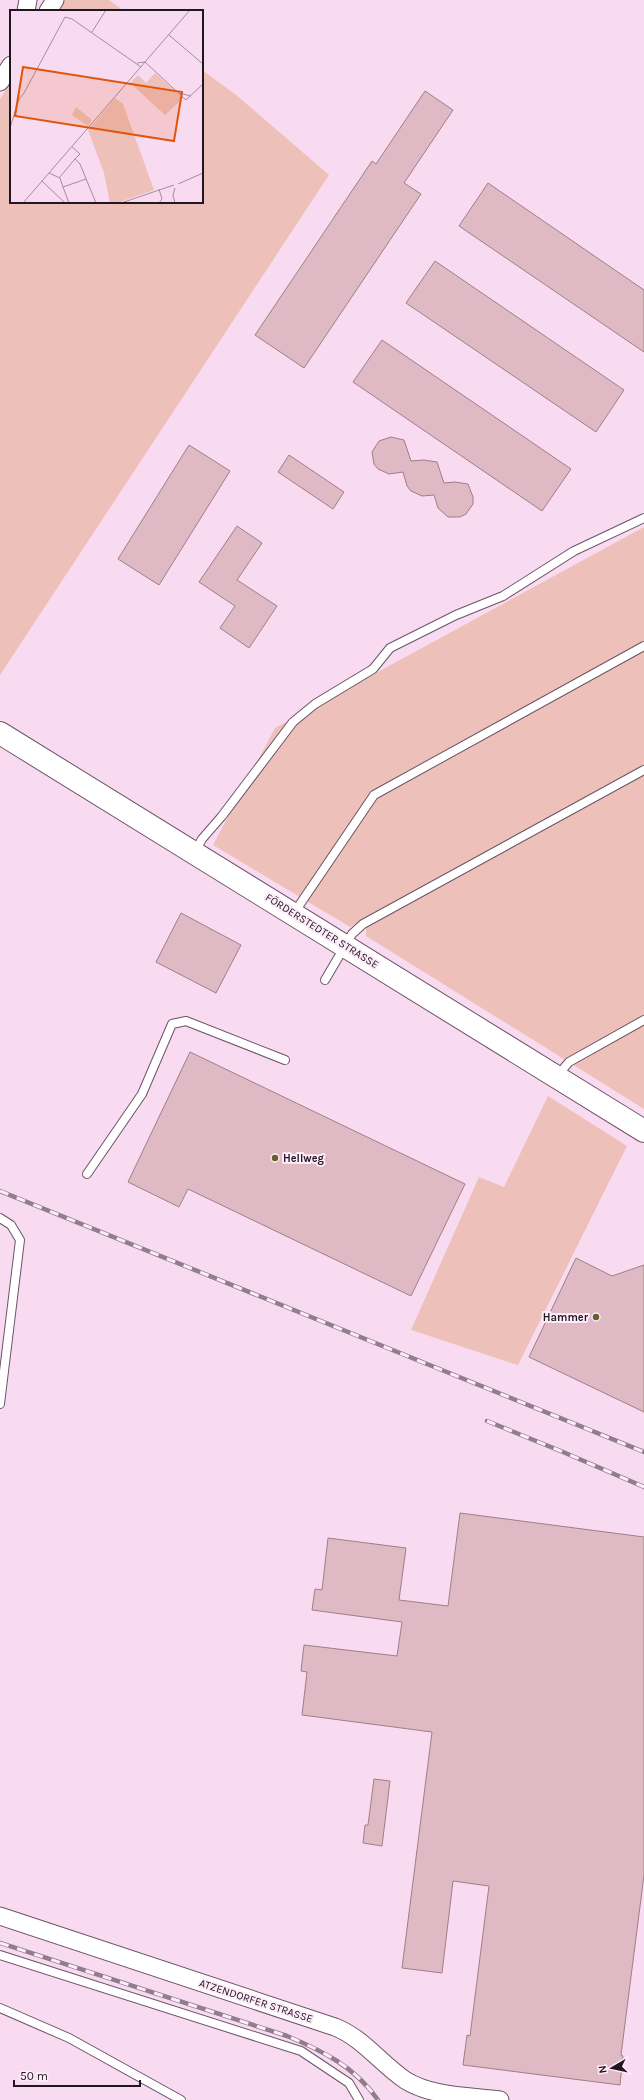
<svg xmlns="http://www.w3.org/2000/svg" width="644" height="2100" font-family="Karla,sans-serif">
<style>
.green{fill:#eec0ba}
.building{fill:#dfb9c3;stroke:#a07e87}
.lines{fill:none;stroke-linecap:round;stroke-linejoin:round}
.lane-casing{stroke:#6c5366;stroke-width:10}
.street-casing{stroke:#6c5366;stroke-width:19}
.secondary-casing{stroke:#6c5366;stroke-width:24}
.lane{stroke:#fff;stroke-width:8}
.street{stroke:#fff;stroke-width:17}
.secondary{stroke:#fff;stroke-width:22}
.rail-casing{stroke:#917d8c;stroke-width:4.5}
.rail{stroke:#feecfa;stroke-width:3;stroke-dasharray:9;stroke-linecap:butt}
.poi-dot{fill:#64612d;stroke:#feecfa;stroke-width:1.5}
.labels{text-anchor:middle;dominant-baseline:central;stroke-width:4;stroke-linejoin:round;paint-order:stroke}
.street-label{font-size:11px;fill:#21171f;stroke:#feecfa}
.poi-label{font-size:11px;font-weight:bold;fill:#21171f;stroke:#feecfa;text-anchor:start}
.inset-road{fill:none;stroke:#a38d9d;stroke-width:1}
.view{fill:#de560d;fill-opacity:0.15;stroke:#de560d;stroke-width:2}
.inset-edge{fill:none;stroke:#21171f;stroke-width:2}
</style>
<rect width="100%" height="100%" fill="#f9dbf1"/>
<g class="green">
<polygon points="65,0 109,0 124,11 57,11"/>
<polygon points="202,70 235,94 329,175 0,675 0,99 11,82 11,202 202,202"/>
<polygon points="644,527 644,1109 366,936 366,926 359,922 350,927 213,845 275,728"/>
<polygon points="548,1096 627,1146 518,1365 411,1330 479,1177 504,1187"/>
</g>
<g class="building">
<polygon points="425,91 453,110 404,183 421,194 304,368 255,335 372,161 376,164"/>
<polygon points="488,183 644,290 644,352 459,226"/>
<polygon points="435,261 624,390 596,432 406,303"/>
<polygon points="382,340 571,469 542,511 353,382"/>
<polygon points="391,437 404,440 411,461 424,460 437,462 444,483 455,482 468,484 473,497 473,504 466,514 460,517 448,517 438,508 434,495 422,496 411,491 407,486 403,472 389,474 378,469 374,464 372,452 379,441"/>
<polygon points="189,445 230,471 159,585 118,559"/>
<polygon points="289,455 344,492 333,509 278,472"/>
<polygon points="237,526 262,543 237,580 277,606 249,648 220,628 235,606 199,582"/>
<polygon points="181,913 241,945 216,993 156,962"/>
<polygon points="190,1052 465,1184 411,1296 188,1189 179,1207 128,1182"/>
<polygon points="576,1258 612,1276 644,1265 644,1412 529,1357"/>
<polygon points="460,1513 644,1537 644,1875 621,2055 623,2056 620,2085 463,2065 467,2035 470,2036 489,1886 453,1881 442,1973 402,1968 432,1732 302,1715 307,1672 301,1671 304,1645 397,1656 402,1622 312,1610 315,1589 322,1590 328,1538 406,1548 399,1600 448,1606"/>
<polygon points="374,1779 390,1781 382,1846 363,1843 365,1825 368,1825"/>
</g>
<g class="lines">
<defs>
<g id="lane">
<polyline points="195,852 202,839 222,816 293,722 315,704 373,669 390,648 456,615 503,596 574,551 644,518"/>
<polyline points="294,913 374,795 644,646"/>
<polyline points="325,980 352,934 363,924 644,770"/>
<polyline points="557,1076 569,1062 644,1020"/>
<polyline points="87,1174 142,1094 172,1024 186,1021 285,1060"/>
<polyline points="0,1218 11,1225 20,1240 0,1404"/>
<polyline points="0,1955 301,2051 349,2083 359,2100"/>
<polyline points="0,2008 69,2038 181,2100"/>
</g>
<g id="street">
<polyline points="26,11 28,0"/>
<polyline points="48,11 55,0"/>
<polyline points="0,82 11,65"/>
<path d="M0 1916 335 2027C363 2038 380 2063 405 2080 432 2097 470 2096 500 2100"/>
</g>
<polyline id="secondary" points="0,733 644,1131"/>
</defs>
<use href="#lane" class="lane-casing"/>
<use href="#street" class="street-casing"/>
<use href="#secondary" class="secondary-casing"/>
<use href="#lane" class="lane"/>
<use href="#street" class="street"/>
<use href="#secondary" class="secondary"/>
<defs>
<g id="rail">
<polyline points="0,1191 644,1452"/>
<polyline points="487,1421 563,1452 644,1487"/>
<path d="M0 1943 287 2036C323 2051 355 2067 378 2100"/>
</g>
</defs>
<use href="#rail" class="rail-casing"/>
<use href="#rail" class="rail"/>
</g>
<g class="poi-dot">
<circle cx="275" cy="1158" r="4"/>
<circle cx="596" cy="1317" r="4"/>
</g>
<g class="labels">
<g class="street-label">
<text transform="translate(322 931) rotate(32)">FÖRDERSTEDTER STRASSE</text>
<text transform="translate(256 2001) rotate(18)">ATZENDORFER STRASSE</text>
</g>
<g class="poi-label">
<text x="283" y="1158">Hellweg</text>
<text x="588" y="1317" text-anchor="end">Hammer</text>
</g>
</g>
<g transform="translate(10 10)">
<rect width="193" height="193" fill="#f9dbf1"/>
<path d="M145 63 173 88 155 105 120 73 128 65 136 73ZM105 88 113 94 144 180 107 193H100L94 163 78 120ZM66 97 82 110 78 116 62 105Z" fill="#eec0ba"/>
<path class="inset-road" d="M55 7 62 9 131 57M82 22 96 0M159 25 193 54M127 53 135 52 176 90 193 74M169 83 181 86M0 118 9 89 14 83 55 7M62 137 70 144 65 149 70 154 86 193M39 163 50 168 53 177M49 168 65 149M32 171 55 193M168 174 193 163M149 179 152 189 149 193M13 193 180 0M59 193 53 177 76 169M111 193 164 175M165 193 163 185 165 178"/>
<path class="view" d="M13 57 172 82 164 131 5 106Z"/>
<rect width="193" height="193" class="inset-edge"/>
</g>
<g transform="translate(612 2068) rotate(261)" stroke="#feecfa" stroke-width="3" paint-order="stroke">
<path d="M0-3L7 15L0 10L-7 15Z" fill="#21171f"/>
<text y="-6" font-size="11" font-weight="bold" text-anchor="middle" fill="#21171f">N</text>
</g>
<path d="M14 2080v6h126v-6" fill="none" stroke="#21171f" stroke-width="2"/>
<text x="20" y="2080" font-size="12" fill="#21171f" stroke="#feecfa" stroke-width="3" paint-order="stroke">50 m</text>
</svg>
